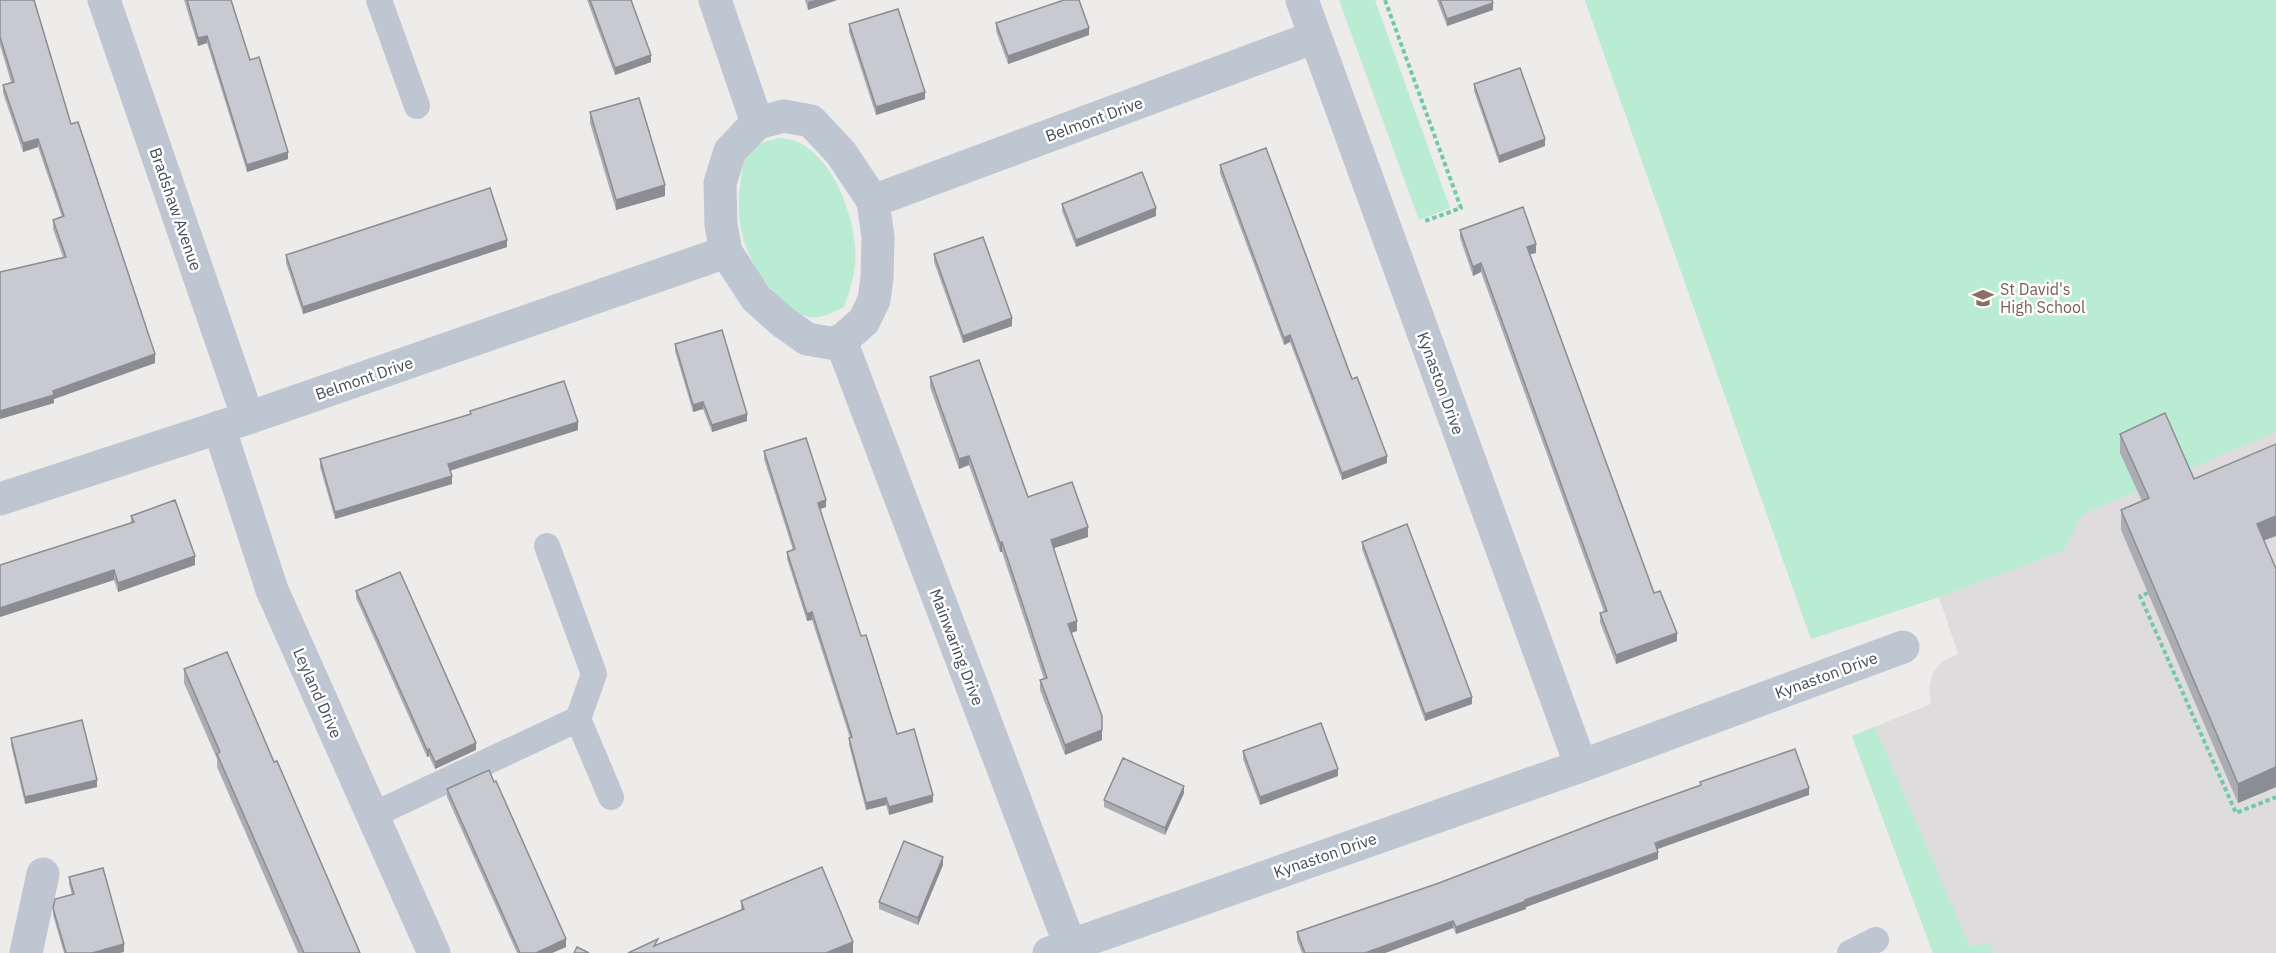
<svg xmlns="http://www.w3.org/2000/svg" width="2276" height="953" font-family="'IBM Plex Sans',sans-serif">
<style>
.education{fill:#dfdcdd}
.green{fill:#b9ecd3}
.lines{fill:none;stroke-linecap:round;stroke-linejoin:round}
.path{stroke:#72c9a8;stroke-width:4;stroke-dasharray:4.5 3;stroke-linecap:butt}
.service{stroke:#bec6d1;stroke-width:26}
.minor{stroke:#bec6d1;stroke-width:33}
.wall{fill:#acadb4}
.shaded-wall{fill:#8c8d92}
.building{fill:#c8c9d1;stroke:#8c8d92;stroke-width:1.5}
.labels{text-anchor:middle;dominant-baseline:central;stroke-width:5;stroke-linejoin:round;paint-order:stroke}
.street-label{font-size:16px;fill:#444c58;stroke:#fff}
.education-label{font-size:16px;fill:#785e54;stroke:#fff;text-anchor:start}
</style>
<rect width="100%" height="100%" fill="#eeebeb"/>
<polygon class="education" points="1585,0 2276,0 2276,953 1933,953 1852,736 1931,704 1929,688 1933,672 1943,661 1958,654 1939,597 1811,639"/>
<g class="green">
<polygon points="1339,0 1375,0 1450,208 1419,220"/>
<polygon points="1585,0 2276,0 2276,432 2083,514 2063,551 1939,597 1811,639"/>
<path d="M780 138C786 139 793 139 798 142 833 159 853 212 855 248 857 268 851 288 844 307 833 312 818 321 805 316 793 312 784 303 776 294 746 264 733 222 741 180 742 172 743 160 748 153 756 142 768 141 780 138Z"/>
<polygon points="1875,727 1970,947 1989,943 1994,953 1933,953 1852,736"/>
</g>
<g class="lines">
<g class="path">
<polyline points="1385,0 1461,208 1425,221"/>
<polyline points="2148,593 2140,596 2236,813 2276,797"/>
</g>
<g class="service">
<polyline points="379,0 417,106"/>
<polyline points="578,719 611,797"/>
<polyline points="373,815 578,719 594,674 547,546"/>
<polyline points="1850,953 1876,940"/>
</g>
<g class="minor">
<polyline points="104,0 248,418"/>
<polyline points="715,0 757,123"/>
<polyline points="1302,0 1581,766"/>
<polygon points="784,116 811,121 841,153 873,201 878,237 877,278 874,300 864,321 841,341 830,343 807,339 783,322 756,298 726,252 721,225 720,183 730,151 757,123"/>
<polyline points="873,201 1315,37"/>
<polyline points="841,341 1073,953"/>
<polyline points="219,427 272,590 434,953"/>
<polyline points="0,499 248,418 726,252"/>
<polyline points="26,953 43,874"/>
<polyline points="1049,953 1581,766 1903,647"/>
</g>
</g>
<g class="wall">
<polygon points="0,0 71,124 155,363 54,399 54,403 0,419 0,272 63,257 53,229 53,220 62,217 38,147 23,152 3,93 3,85 11,82 0,45"/>
<polygon points="184,0 231,0 250,60 288,159 247,172 207,43 198,46"/>
<polygon points="587,0 631,0 651,62 615,75"/>
<polygon points="805,0 837,0 808,10"/>
<polygon points="1437,0 1492,0 1493,10 1447,26"/>
<polygon points="996,23 1089,35 1008,64 996,31"/>
<polygon points="849,24 925,99 876,115 849,32"/>
<polygon points="1474,84 1545,146 1499,163 1474,91"/>
<polygon points="590,112 665,196 616,210 590,123"/>
<polygon points="1220,165 1352,379 1387,463 1342,480 1290,342 1284,345 1220,173"/>
<polygon points="1062,204 1156,216 1076,247 1062,211"/>
<polygon points="1460,230 1536,253 1530,254 1654,593 1677,641 1616,664 1600,622 1600,613 1604,612 1481,272 1473,276 1460,238"/>
<polygon points="507,247 303,314 286,263 286,255"/>
<polygon points="934,254 1012,326 963,343 934,262"/>
<polygon points="675,344 747,421 712,432 703,409 693,412 675,351"/>
<polygon points="930,377 1028,497 1088,537 1054,548 1077,631 1071,633 1102,740 1065,755 1040,690 1040,680 1044,679 1002,552 1000,552 969,465 959,469 930,387"/>
<polygon points="470,411 578,430 450,471 452,484 335,519 320,467 320,459 470,414"/>
<polygon points="2120,434 2194,479 2264,541 2276,569 2276,787 2238,803 2121,530 2121,510 2142,501 2120,453"/>
<polygon points="764,451 826,507 820,509 861,636 897,734 933,802 889,815 886,805 866,810 849,745 849,738 850,738 812,620 807,621 787,559 787,552 793,550 764,459"/>
<polygon points="131,516 195,565 118,592 114,580 0,617 131,523"/>
<polygon points="1362,542 1472,704 1425,721 1362,549"/>
<polygon points="356,591 476,750 435,769 429,756 427,757 356,598"/>
<polygon points="184,669 274,762 360,953 298,953 217,767 217,759 184,683"/>
<polygon points="11,738 97,787 25,804 11,745"/>
<polygon points="1243,751 1338,776 1260,805 1243,759"/>
<polygon points="1700,782 1809,795 1657,849 1658,859 1526,907 1526,909 1456,934 1453,928 1385,953 1302,953 1297,940 1297,932 1439,883 1700,786"/>
<polygon points="447,789 566,947 552,953 517,953 447,797"/>
<polygon points="1184,793 1165,835 1104,807 1104,800"/>
<polygon points="943,865 918,925 879,909 879,902"/>
<polygon points="69,877 124,952 119,953 64,953 53,915 53,908 72,895 69,884"/>
<polygon points="741,901 853,953 658,945 741,911"/>
</g>
<g class="shaded-wall">
<polygon points="816,0 837,0 808,10 808,2"/>
<polygon points="1493,3 1493,10 1447,26 1447,19"/>
<polygon points="1089,28 1089,35 1008,64 1008,56"/>
<polygon points="207,36 207,43 198,46 198,38"/>
<polygon points="651,55 651,62 615,75 615,68"/>
<polygon points="925,92 925,99 876,115 876,107"/>
<polygon points="38,139 38,147 23,152 23,143"/>
<polygon points="1545,139 1545,146 1499,163 1499,156"/>
<polygon points="288,152 288,159 247,172 247,165"/>
<polygon points="665,185 665,196 616,210 616,200"/>
<polygon points="1156,208 1156,216 1076,247 1076,240"/>
<polygon points="507,240 507,247 303,314 303,307"/>
<polygon points="1536,244 1536,253 1527,255 1527,247"/>
<polygon points="1481,263 1481,272 1473,276 1473,267"/>
<polygon points="1012,318 1012,326 963,343 963,336"/>
<polygon points="1290,335 1290,342 1284,345 1284,338"/>
<polygon points="155,354 155,363 54,399 54,403 0,419 0,411 53,391"/>
<polygon points="703,402 703,409 693,412 693,405"/>
<polygon points="747,414 747,421 712,432 712,425"/>
<polygon points="578,422 578,430 448,471 448,464"/>
<polygon points="969,456 969,465 959,469 959,459"/>
<polygon points="1387,456 1387,463 1342,480 1342,473"/>
<polygon points="452,476 452,484 335,519 335,512"/>
<polygon points="826,500 826,507 818,510 818,503"/>
<polygon points="2276,516 2276,536 2257,543 2257,524"/>
<polygon points="1088,527 1088,537 1051,549 1051,540"/>
<polygon points="1002,542 1002,552 1000,552 1000,543"/>
<polygon points="195,556 195,565 118,592 118,583"/>
<polygon points="114,570 114,580 0,617 0,608"/>
<polygon points="812,612 812,620 807,621 807,614"/>
<polygon points="1077,621 1077,631 1068,634 1068,624"/>
<polygon points="1677,633 1677,641 1616,664 1616,655"/>
<polygon points="1472,697 1472,704 1425,721 1425,714"/>
<polygon points="1102,730 1102,740 1065,755 1065,745"/>
<polygon points="476,743 476,750 435,769 435,762"/>
<polygon points="429,749 429,756 427,757 427,750"/>
<polygon points="2276,767 2276,787 2238,803 2238,784"/>
<polygon points="1338,769 1338,776 1260,805 1260,797"/>
<polygon points="97,780 97,787 25,804 25,797"/>
<polygon points="1184,786 1184,793 1165,835 1165,828"/>
<polygon points="1809,788 1809,795 1655,850 1655,843"/>
<polygon points="933,795 933,802 889,815 889,807"/>
<polygon points="886,798 886,805 866,810 866,803"/>
<polygon points="1658,852 1658,859 1526,907 1526,909 1456,934 1456,927 1525,900"/>
<polygon points="943,857 943,865 918,925 918,918"/>
<polygon points="1453,921 1453,928 1385,953 1365,953"/>
<polygon points="566,939 566,947 552,953 536,953"/>
<polygon points="853,942 853,953 826,953"/>
<polygon points="124,944 124,952 119,953 92,953"/>
</g>
<g class="building">
<polygon points="0,0 34,0 71,124 78,122 155,354 53,391 54,395 0,411 0,272 66,257 53,220 64,216 38,139 23,143 3,85 14,82 0,37"/>
<polygon points="187,0 231,0 250,60 259,57 288,152 247,165 207,36 198,38"/>
<polygon points="590,0 631,0 651,55 615,68"/>
<polygon points="1064,0 1079,0 1089,28 1008,56 996,23"/>
<polygon points="1440,0 1492,0 1493,3 1447,19"/>
<polygon points="898,9 925,92 876,107 849,24"/>
<polygon points="1520,68 1545,139 1499,156 1474,84"/>
<polygon points="639,98 665,185 616,200 590,112"/>
<polygon points="1266,148 1352,379 1357,377 1387,456 1342,473 1290,335 1284,338 1220,165"/>
<polygon points="1142,172 1156,208 1076,240 1062,204"/>
<polygon points="490,188 507,240 303,307 286,255"/>
<polygon points="1523,207 1536,244 1527,247 1543,290 1654,593 1660,591 1677,633 1616,655 1600,613 1607,611 1481,263 1473,267 1460,230"/>
<polygon points="983,237 1012,318 963,336 934,254"/>
<polygon points="722,330 747,414 712,425 703,402 693,405 675,344"/>
<polygon points="979,360 1028,497 1072,482 1088,527 1051,540 1077,621 1068,624 1102,716 1102,730 1065,745 1040,680 1047,678 1002,542 1000,543 969,456 959,459 930,377"/>
<polygon points="564,381 578,422 448,464 452,476 335,512 320,459 471,414 470,411"/>
<polygon points="2165,413 2194,479 2276,444 2276,516 2257,524 2276,569 2276,767 2238,784 2121,510 2149,498 2120,434"/>
<polygon points="806,438 826,500 818,503 861,636 866,635 897,734 914,729 933,795 889,807 886,798 866,803 849,738 852,737 812,612 807,614 787,552 795,549 764,451"/>
<polygon points="175,500 195,556 118,583 114,570 0,608 0,565 134,522 131,516"/>
<polygon points="1407,524 1472,697 1425,714 1362,542"/>
<polygon points="400,572 476,743 435,762 429,749 427,750 356,591"/>
<polygon points="227,652 274,762 277,761 360,953 304,953 217,754 220,752 184,669"/>
<polygon points="82,720 97,780 25,797 11,738"/>
<polygon points="1321,723 1338,769 1260,797 1243,751"/>
<polygon points="1795,749 1809,788 1655,843 1658,852 1525,900 1526,901 1456,927 1453,921 1365,953 1305,953 1297,932 1439,883 1606,819 1701,785 1700,782"/>
<polygon points="1123,758 1184,786 1165,828 1104,800"/>
<polygon points="489,770 494,782 496,781 566,939 536,953 520,953 447,789"/>
<polygon points="904,841 943,857 918,918 879,902"/>
<polygon points="822,867 853,942 826,953 628,953 658,939 654,946 744,909 741,901"/>
<polygon points="103,868 124,944 92,953 66,953 53,908 55,899 74,894 69,877"/>
<polygon points="577,947 589,953 574,953"/>
</g>
<defs>
<symbol id="school-bare" viewBox="-9 -9 18 18"><path d="M0-5L7-2L0 1L-7-2ZM-4 1L0 2.5L4 1V4Q0 6-4 4Z" fill="#8d6e63" stroke="#fff" stroke-width="2.5" paint-order="stroke"/></symbol>
</defs>
<g fill-rule="evenodd">
<use href="#school-bare" x="1968" y="283" width="30" height="30"/>
</g>
<g class="labels">
<g class="street-label">
<text transform="translate(1094 119) rotate(-20)">Belmont Drive</text>
<text transform="translate(176 209) rotate(71)">Bradshaw Avenue</text>
<text transform="translate(364 378) rotate(-19)">Belmont Drive</text>
<text transform="translate(1441 383) rotate(70)">Kynaston Drive</text>
<text transform="translate(957 647) rotate(69)">Mainwaring Drive</text>
<text transform="translate(1826 675) rotate(-20)">Kynaston Drive</text>
<text transform="translate(318 693) rotate(66)">Leyland Drive</text>
<text transform="translate(1325 855) rotate(-19)">Kynaston Drive</text>
</g>
<g class="education-label">
<text x="2000" y="289">St David's<tspan x="2000" dy="18">High School</tspan></text>
</g>
</g>
</svg>
